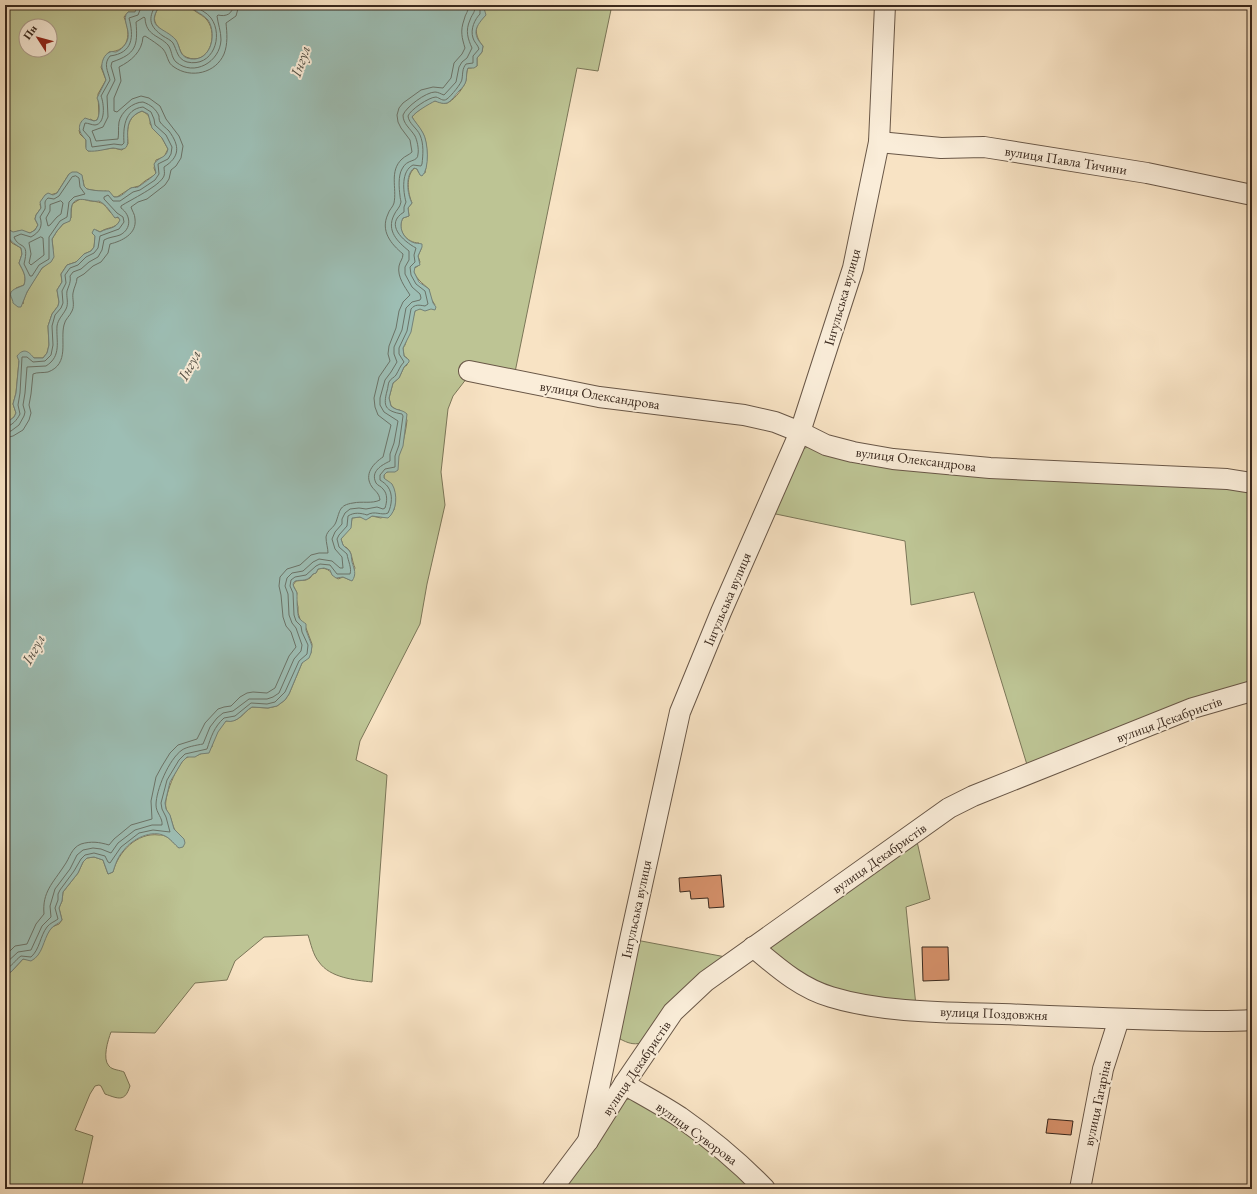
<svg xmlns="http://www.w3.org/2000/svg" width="1257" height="1194" font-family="'EB Garamond',serif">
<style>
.green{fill:#bdc494;stroke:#7b7658;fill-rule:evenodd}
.water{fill:#9dbeb4;stroke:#758278}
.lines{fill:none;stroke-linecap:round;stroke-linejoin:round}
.shore{stroke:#6b7368;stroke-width:1}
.building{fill:#d5906a;stroke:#39281d}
.minor-casing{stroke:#695747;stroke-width:22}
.minor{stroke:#faedd9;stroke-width:20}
.labels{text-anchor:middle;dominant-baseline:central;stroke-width:4;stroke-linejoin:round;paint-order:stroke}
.street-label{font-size:14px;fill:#39281d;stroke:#faedd9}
.water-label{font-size:15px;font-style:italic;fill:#524e43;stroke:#faedd9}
</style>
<rect width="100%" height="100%" fill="#f8e3c4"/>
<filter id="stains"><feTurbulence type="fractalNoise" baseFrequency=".005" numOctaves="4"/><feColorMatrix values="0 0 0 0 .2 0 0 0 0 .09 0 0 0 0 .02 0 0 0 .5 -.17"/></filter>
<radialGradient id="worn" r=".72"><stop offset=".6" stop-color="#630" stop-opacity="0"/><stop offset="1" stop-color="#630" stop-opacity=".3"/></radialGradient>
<g class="green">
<path d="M5 5H138L135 12H128L124 17C131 33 130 51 109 52L101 67 106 80 98 94 99 116 97 120 94 121 90 119 79 130 80 134 86 140V147L88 151 114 148 122 150 128 144C127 130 126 117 142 111 148 114 151 117 150 124L162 138 168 149 164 157 156 160 154 168 156 173 153 176 145 181 139 186 131 188 117 197H114L106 191C103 192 91 190 87 189L84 186 83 180 69 174 57 193 50 195 40 204 41 208 36 215 35 219 38 225 35 230 30 233 18 231 13 233 8 229 5 223ZM26 26H50V50H26Z"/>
<path d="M160 5C165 5 184 4 188 5 190 6 193 10 195 11 199 14 204 16 207 20 219 35 209 67 186 57 179 54 180 45 175 40 172 37 168 35 165 33 152 23 152 18 160 5Z"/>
<path d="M483 5H612L598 71 577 68 513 382 467 378 453 396 448 409 441 472 445 505 427 584 420 624 360 741 356 760 387 775 372 982C355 980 330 978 319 962 313 955 311 944 308 935L264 937 235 961 227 980 195 983 155 1033 111 1032C108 1040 102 1059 109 1066 112 1070 120 1070 124 1072L130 1086C125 1102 119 1099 105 1094L101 1086 99 1085 95 1086 90 1094 75 1130 93 1136 81 1189H5V974L11 972 23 959H27L52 927 59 924 62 920 59 908 62 901 63 892 78 873 83 862 87 858 94 857 103 860 108 874 113 872C118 852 137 832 159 835 161 835 163 835 165 836 170 838 175 845 179 848L180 835C173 831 173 824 170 816 169 813 166 811 166 808 163 798 177 764 186 758 189 756 192 756 195 756 202 754 206 751 212 747 213 737 219 728 226 721 241 722 242 713 252 707L268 708 277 706 285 700 289 694 302 663 311 653 312 644 306 628 300 619 298 613V607L296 598 297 593 293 585 296 581 306 580 310 578 313 574 316 573 318 569C329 566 331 574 338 579L343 577 350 580 355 568C352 562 352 552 348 549 347 547 344 547 343 545L341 539 351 525 352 518 360 517 369 518 372 516 381 518 394 510C397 495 395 488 384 478V475L387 472 391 471C400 455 405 439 407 420L400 410H397L391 406 389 398 393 383 399 378 404 367 407 365V358L404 356 403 348 405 345 415 311 417 309C425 308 427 312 435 305L430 297 429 289C422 283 415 278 413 269L418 266 420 262 418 256 421 249 419 243C407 243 396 230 403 218L409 216 408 208 412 203C408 194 405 175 415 168L417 169 419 173H425C427 162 428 150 425 139 423 131 416 124 412 117 414 113 430 102 434 101 440 101 444 106 449 102 455 99 465 86 466 80 467 75 466 72 468 68H471L477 66V58L482 52 483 46C475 37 473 25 484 17Z"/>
<path d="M80 199C86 199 87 201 92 201 107 203 103 205 113 215 115 217 118 217 121 220 114 230 109 226 100 232L96 230 94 247 91 251 84 254 76 262 67 265 61 274 62 282 57 290 59 302 58 306 52 314 48 326 49 345 47 353 43 358H34L32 357 19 361 16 393 13 404 16 413 14 417 5 424V233L12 243 21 248 22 254 19 263C23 271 27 276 24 285L16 288 23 304C23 295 37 276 42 268L46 265 53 249 52 239 57 231 63 224 71 218V213L72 204Z"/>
<polygon points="807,447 1252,485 1252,686 1028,768 974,592 911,605 905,541 771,513 800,451"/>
<polygon points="916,837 930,899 906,907 916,1006 832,995 765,951"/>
<path d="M636 940 731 958 641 1043C633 1045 628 1043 620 1039L619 1032Z"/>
<polygon points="635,1098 646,1101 759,1189 564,1189 624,1100"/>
</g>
<path class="water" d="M138 5H160C144 29 165 27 176 40 180 46 179 55 187 58 210 65 218 35 208 20 203 14 194 11 188 5H218L223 7 228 5H483L486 15C476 26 471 33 483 46L482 52 477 58V66L474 68H468C466 72 467 76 466 81 465 85 462 88 459 91 450 101 449 107 435 101 429 104 415 112 412 117 415 122 420 127 423 133 428 141 430 169 422 176L420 175 417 169 414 168C405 175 407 194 412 203L408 208 409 216 403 218C398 227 403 238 412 242 416 244 419 243 422 244V247L418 256 420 265 415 267 414 272 419 282 429 289 433 303 436 307 435 310 431 309 425 311 420 309 415 311 411 332 403 348 404 356 409 360V362L404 367 399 378 393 383 389 398 391 406C396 411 402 409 407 414L403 446 399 456 398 470 395 472H387L384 475V478C386 480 390 482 392 484 398 494 397 511 388 518L372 516 366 520 360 517 352 518 351 528 341 539 343 545C345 548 349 549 350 552 352 555 351 558 352 562 354 569 357 574 352 581L343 577 336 578 332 575 330 570 324 568 318 569 316 573 313 574C306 584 298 578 294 582 291 586 297 590 297 594 297 599 297 614 299 618 301 621 304 622 306 624V630L312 646 311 653 309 658 302 663 289 694 285 700 277 706 268 708 252 707C243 712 238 724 226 721L218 732 209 753 200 754 195 757H187L182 762 170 782 165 803 166 809 170 815 174 829 184 839 185 843 183 847 179 848C175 845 170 838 165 836 152 829 132 839 124 850 118 856 115 865 113 872L108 874 103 860 94 857 87 858 83 862 78 873 63 892 62 901 59 908 62 920C59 924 53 925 50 930 43 940 43 955 31 961L23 959 11 972 5 974V424L14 417 16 413 13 404 16 393 19 361 17 356C24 347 29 352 34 358H43L47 353 49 345 48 326 52 314 58 306 59 302 57 290 62 282 61 274 67 265 76 262 84 254 91 251 94 247 95 236 92 233 94 229 100 232C109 227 115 230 120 220L118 217 115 218C110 212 107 205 99 201 91 203 77 194 72 205 70 210 72 216 70 221L63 224 57 231 52 239 54 257 51 262 42 268 27 292 21 307H18L13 303C13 301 12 299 11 297 8 289 19 288 24 285 27 276 23 271 19 263L22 254 21 248C9 241 5 236 5 223L8 229 13 232 22 230 30 233 35 230 38 225 35 219 36 215 41 208 40 202 45 195 48 193 53 195 57 193 69 174 72 172H77L82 175 84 186 87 189C95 191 102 191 109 191L114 197C122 198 125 191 131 188 133 187 136 188 138 187 141 185 154 176 156 173L154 164C159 156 166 159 168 149L162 138 152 128 148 114 142 111C117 120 135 147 123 149 120 150 116 148 113 148 105 149 97 152 88 151L86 149V140C79 133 76 125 85 118L94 121 97 120C100 115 100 103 97 98L106 80C105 76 103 72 102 68 101 63 104 54 110 52 112 51 114 52 116 52 121 50 127 44 128 38 130 29 121 18 128 12H135Z"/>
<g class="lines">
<g class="shore">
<path d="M156 5C147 19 150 27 163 36 166 38 171 40 173 43 177 50 177 59 187 62 213 68 224 36 211 18 207 12 199 10 194 5"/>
<path d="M76 176 79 178 80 187 85 194 74 197 69 202 67 217 60 221 49 237V259L39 265 32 276H30L24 264C30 240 19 250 14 237L21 234 31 237C40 232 43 226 40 217L45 209C46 204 43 202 48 198L54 199 59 196 72 177Z"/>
<polygon points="61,201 63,203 61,214 57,217 50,225 48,226 46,218 50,211 50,205"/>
<polygon points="41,237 43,238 44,255 31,265 29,263 31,254 29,243"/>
<path d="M5 427C12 426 17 420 20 414L18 405 20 393 22 357H27L33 362 45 361 51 355 53 345 52 326 55 315 61 308 63 303 62 291 66 283 65 275 70 268 78 265 86 257 94 253 98 248 100 236 119 229 124 222 123 217 117 213 104 199V197L108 195 113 201H120L133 192 140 190 155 180 159 174 158 164 168 159 171 154 172 147 166 135 155 125 154 119 151 112 143 107C124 109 123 129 124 143L122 145 114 144 92 147 90 138 83 130 85 123C88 123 92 125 95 125 106 124 104 103 101 96L110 80C108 71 103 64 110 56 133 53 134 37 129 18L138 15 142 5"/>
<path d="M5 432 11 431 19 425 24 416 25 412 23 405 25 393 27 367 46 366C62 356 56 341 57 326 58 319 63 315 66 309 69 303 66 297 67 291 69 285 71 282 70 276L73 272 81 269 89 262 98 257 102 250 104 240C109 237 115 237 120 235 132 229 131 215 121 208V206C130 200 160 186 164 176 165 173 164 170 164 167 180 157 180 146 169 131 166 128 162 125 160 122 159 120 159 118 159 116 156 109 151 105 143 102 133 102 121 112 119 122 118 128 119 134 118 139L96 141 92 131 103 127 108 117 107 96 115 80 111 66 112 62C136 54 138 46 136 22L144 17 145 18C146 36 159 35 168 45 172 50 171 57 176 62 194 77 220 62 221 40 221 31 218 24 217 16L218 15C226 17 233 14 233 5"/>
<path d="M5 438 13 436 23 430 29 420 31 413 29 405 31 394 33 374C37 372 43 373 48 372 70 364 60 340 64 325 65 319 70 316 72 311 75 305 72 299 73 293 74 287 77 283 77 278L84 274 93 266 101 262 108 253 110 244C122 241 137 234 135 219 135 214 132 211 131 207L138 202 147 199 165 185 169 179 171 170 176 166 181 158 183 146 179 136 166 119 160 106 149 98 141 96 132 99 117 112 114 111V98L121 81 119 67C131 61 142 52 143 37L145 36C150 39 159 45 163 49 168 55 167 63 174 67 191 79 216 73 224 54 228 44 227 33 226 23L236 16 239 5"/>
<path d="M5 956 15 946 27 944 36 924 44 914C42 892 53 883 64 866 70 858 71 848 81 844 91 841 99 842 109 845L114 839 131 825 152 819 151 801 156 777 162 766 170 753 178 745 197 739 205 723 218 709 224 707 231 706 240 697 247 693 253 692 267 693 275 688 289 656 296 647 291 632 286 626 283 617 281 595 279 586 280 577 287 569 300 565 311 555 319 553H328C328 548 326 543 326 537 327 530 334 528 336 522 340 511 339 505 353 503 362 501 372 504 380 500 379 493 376 492 372 487 363 474 374 463 383 457L391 425 378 415 375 407 374 398 379 377 390 361 388 354 389 346 396 328 399 311 403 302 410 295C405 287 397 277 399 266 400 261 403 259 403 254 391 244 380 231 388 214 389 210 393 207 394 203 397 188 389 171 402 159 405 156 409 155 412 152L410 140 401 128 398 122 397 115 399 108 403 103 421 90 433 87 443 88 451 78 454 63 462 54 465 48C462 38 460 31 464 20 465 14 469 11 469 5"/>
<path d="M5 964 18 952 31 950 42 926 51 917 50 906 55 889 70 869 77 855 83 850 93 848 101 849 111 853 118 843 135 830 152 825H162C163 818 156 813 156 805 156 790 169 759 182 750 186 747 197 745 203 744L210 727 217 718 223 713 233 711 249 699H267L273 697 279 693 294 659 301 651 302 645 296 628 292 623 289 615 288 594 285 586 287 578 292 573 303 571 313 562 319 559 332 561 340 568H343L342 557 335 549 332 539 335 532 342 524V519L345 513 350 509 359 508 366 509 377 507 383 509 385 508C387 502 388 494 383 489 381 486 378 486 376 483 370 471 382 465 390 461V454L394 443 398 421 384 412 380 405V398L385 380 391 372 397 362 394 354V347L402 330 406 308 412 302 420 300 421 298 420 294 412 287 405 274V267L409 260V251C398 242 386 231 394 215 396 210 400 208 401 202 401 201 400 198 400 196 399 188 398 176 402 169 407 158 418 163 418 154 419 149 417 140 415 136 410 128 403 124 403 115 406 107 426 92 435 92 438 92 441 94 444 95L456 82 459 67 462 62 467 58 472 48C468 39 465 31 470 20 473 12 475 14 475 5"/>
<path d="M5 969C12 967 15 960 21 956L31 957C40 949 40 936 47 927 50 923 54 922 58 919L55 908 58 900V894L60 890 74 871 81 859 85 855 94 853 105 856 108 862 110 863 121 847 139 833 153 830 170 832 166 817 162 809 161 803 167 780 179 760 185 754 207 749C211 737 214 727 224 718L235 716 251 703 267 704 275 702 285 692 299 661 307 654 308 645 302 632 301 626 296 621 294 615 293 593 290 586 291 580 295 577 306 575 316 566 320 564 330 565 337 574H350C352 568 348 561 347 554L339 547 337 539 339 535 347 526 348 516C354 512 361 513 367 515 375 510 381 516 388 513 392 505 393 494 388 487 386 484 383 482 380 480V475L385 469 395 467V456L399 445 403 416 402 414C385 411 383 406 387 391 388 388 388 384 389 382 391 378 394 378 396 375 399 370 400 366 404 362L399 354V348L407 331 411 309C415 304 419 305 425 306L428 304 425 291 416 284 411 275 410 267 415 262 414 255 416 248C403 241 384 224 404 212V207L406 202C403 191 401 171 413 165L421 166 422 164C423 155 424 144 420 135 417 128 409 124 408 116 410 110 429 97 436 97 440 98 443 102 447 99 451 96 462 83 462 79 463 73 462 69 466 64L473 63V56L479 49C478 45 474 42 473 38 470 29 475 19 480 14V5"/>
</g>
</g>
<g class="building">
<polygon points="721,875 724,907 709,908 708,898 691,899 690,891 680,892 679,878"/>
<polygon points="922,947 948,947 949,980 923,981"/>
<polygon points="1048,1119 1073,1121 1071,1135 1046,1133"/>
</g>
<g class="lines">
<defs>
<g id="minor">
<polyline points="879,142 941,148 984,147 1147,173 1252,195"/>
<polyline points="469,371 599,397 744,415 775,422 800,432 826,445 853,452 893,459 990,468 1227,479 1252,483"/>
<path d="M753 947C777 967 800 988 831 997 890 1015 964 1012 1026 1015 1073 1017 1120 1019 1168 1020 1196 1021 1224 1022 1252 1020"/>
<path d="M624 1084C643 1095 662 1105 680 1117 710 1138 739 1162 765 1189"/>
<polyline points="588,1141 629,944 680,712 721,612 800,432 853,268 879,142 885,5"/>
<polyline points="552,1189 588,1141 624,1084 673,1012 706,981 949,808 973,796 1193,708 1252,691"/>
<polyline points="1080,1189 1103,1069 1119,1019"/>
</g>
</defs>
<use href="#minor" class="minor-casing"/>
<use href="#minor" class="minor"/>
</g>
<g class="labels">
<g class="street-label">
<text transform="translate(1066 160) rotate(9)">вулиця Павла Тичини</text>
<text transform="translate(842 297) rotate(-74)">Інгульська вулиця</text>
<text transform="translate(600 395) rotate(9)">вулиця Олександрова</text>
<text transform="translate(916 459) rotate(7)">вулиця Олександрова</text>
<text transform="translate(727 599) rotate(-67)">Інгульська вулиця</text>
<text transform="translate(1169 719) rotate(-20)">вулиця Декабристів</text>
<text transform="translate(879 858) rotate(-35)">вулиця Декабристів</text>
<text transform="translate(636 909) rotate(-78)">Інгульська вулиця</text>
<text transform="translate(994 1013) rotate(2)">вулиця Поздовжня</text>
<text transform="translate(636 1068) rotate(-56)">вулиця Декабристів</text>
<text transform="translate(1097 1103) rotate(-78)">вулиця Гагаріна</text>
<text transform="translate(697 1133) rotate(36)">вулиця Суворова</text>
</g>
<g class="water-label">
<text transform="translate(300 61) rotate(-71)">Інгул</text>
<text transform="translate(189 365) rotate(-62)">Інгул</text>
<text transform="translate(33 649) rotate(-61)">Інгул</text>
</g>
</g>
<rect width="1257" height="1194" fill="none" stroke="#f8e3c4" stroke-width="20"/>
<rect x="6" y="6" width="1245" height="1182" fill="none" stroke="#39281d" stroke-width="2"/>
<rect x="10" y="10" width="1237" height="1174" fill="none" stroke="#39281d"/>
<g transform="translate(38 38) rotate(306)"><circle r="19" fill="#faedd9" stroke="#ad9e8e"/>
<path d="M0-3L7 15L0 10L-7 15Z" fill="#8f2418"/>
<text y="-6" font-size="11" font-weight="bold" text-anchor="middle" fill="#39281d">Пн</text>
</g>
<rect width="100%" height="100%" filter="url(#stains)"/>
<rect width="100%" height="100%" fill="url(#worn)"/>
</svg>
